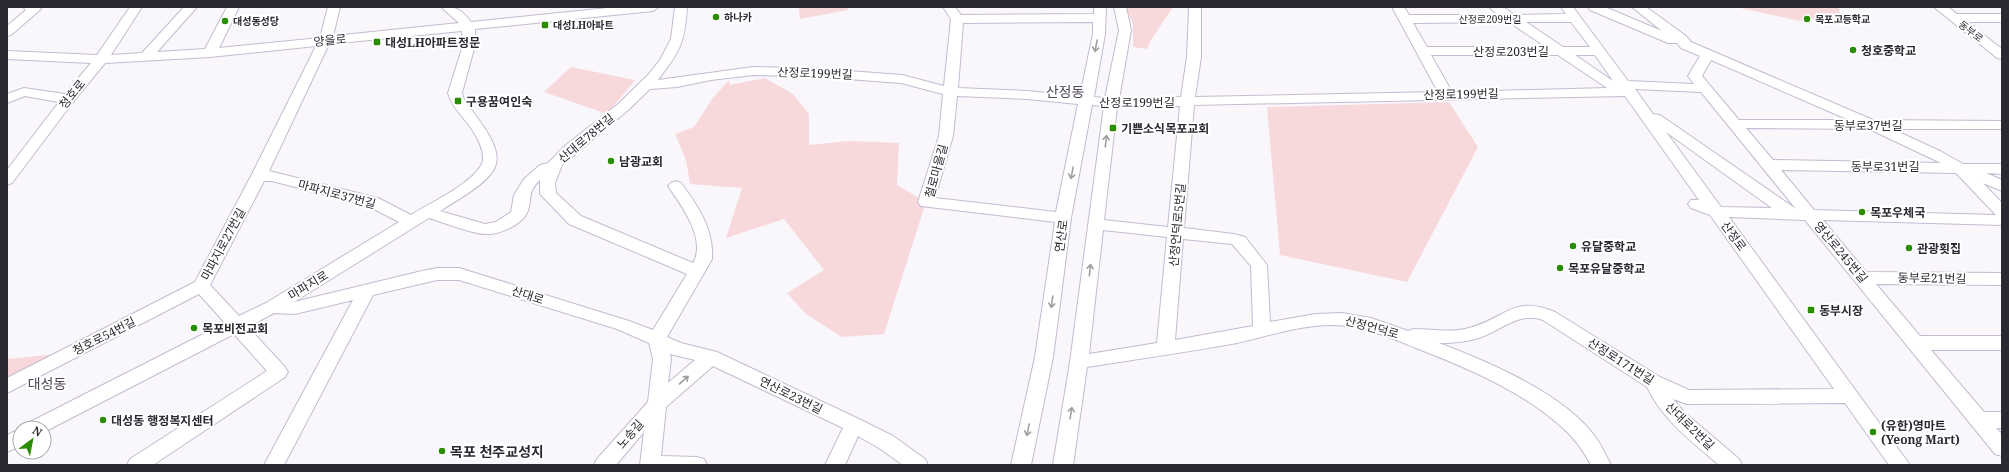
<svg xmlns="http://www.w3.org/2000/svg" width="2009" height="472" font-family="'Noto Serif','Noto Sans KR',serif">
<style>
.green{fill:#f7d9dc}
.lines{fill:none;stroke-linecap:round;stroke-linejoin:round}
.minor-casing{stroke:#c4bad1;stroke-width:2}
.minor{fill:#fff;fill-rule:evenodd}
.oneway{stroke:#a09ea2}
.poi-dot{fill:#2a8c00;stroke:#fff;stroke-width:1.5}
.labels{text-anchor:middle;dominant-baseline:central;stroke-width:4;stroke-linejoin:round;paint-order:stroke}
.far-poi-label{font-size:10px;font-weight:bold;fill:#2c2831;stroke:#fff;text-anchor:start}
.far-street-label{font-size:10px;fill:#2c2831;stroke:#fff}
.street-label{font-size:12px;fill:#2c2831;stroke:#fff}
.poi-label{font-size:12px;font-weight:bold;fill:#2c2831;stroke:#fff;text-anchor:start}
.quarter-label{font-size:14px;fill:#50475a;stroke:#fff}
.near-poi-label{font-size:14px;font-weight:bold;fill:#2c2831;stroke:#fff;text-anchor:start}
</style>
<rect width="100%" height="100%" fill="#f9f7fc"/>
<g class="green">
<polygon points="799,7 847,7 848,10 800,19"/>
<polygon points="1126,7 1173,7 1151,40 1147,49 1133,47 1133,24"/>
<polygon points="1736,7 1839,7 1840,16 1800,21"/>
<polygon points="571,67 635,80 607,114 544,92"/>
<polygon points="765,78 793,94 809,114 809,145 849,141 899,143 897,185 926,202 884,334 842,337 806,314 787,293 824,270 784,219 726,238 742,188 690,184 686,160 675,134 694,127 712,99 729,80 730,85"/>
<polygon points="1449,102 1478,147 1407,282 1280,255 1267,107"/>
<polygon points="58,354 7,380 7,359"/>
</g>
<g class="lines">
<defs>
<g id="minor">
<polygon points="23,7 40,7 41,9 11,35 7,36 7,26 26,10"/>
<path d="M130 7H142L111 55 142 53 184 7H197L157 52 205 49 227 7H239L219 48 320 38 328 7H340L333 36 459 23 441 7C457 7 461 9 471 22L617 7H659L653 11 475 29V45L462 93 464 100C514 164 507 170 440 211L485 224 496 222 511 212 514 195 524 179 540 165 548 163 566 145 617 105 648 75 660 60 671 39 675 7H687C685 43 680 51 658 80L753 67 808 68 902 75 944 86 951 19 943 7H955L961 15 1094 14V7H1106L1105 34 1094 97 1105 98 1119 30 1114 7H1126L1131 30 1119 99 1181 97 1187 57 1189 7H1201V57L1195 97 1438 92 1392 7H1404L1409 15H1498L1489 7H1503L1515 15 1566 14 1561 7H1573L1628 81 1694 84 1688 76 1700 56 1681 48 1677 43H1668L1590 10 1588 7H1605L1662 31 1632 7H1646L1686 36 1691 42 1873 120 2002 121V129H1892L1940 151 1963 164H2002V174L1986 173 2002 180V191L1983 183 2002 203V225L1823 220 1866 272 2002 273V285L1876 284 1920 336H2002V350H1931L1984 412H2002V428H1996L2002 434V456L1995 454 1805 220 1729 217 1910 465H1889L1845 403 1687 404 1673 399 1684 412 1739 459 1742 465H1719C1691 441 1663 420 1647 387L1543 320C1520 311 1500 331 1479 338 1466 342 1453 343 1439 343 1489 362 1565 394 1596 438 1602 446 1606 456 1611 465H1591C1584 452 1575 439 1564 429 1523 391 1467 368 1416 348 1389 337 1362 325 1332 325 1300 325 1268 336 1237 343 1187 352 1137 359 1087 367L1073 465H1053L1070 362 1104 106 1092 105 1071 218 1053 357 1031 465H1011L1035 357 1055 222 921 206 918 202 939 136 943 94 901 83 808 76 753 75 711 80 677 87 650 89 627 111 562 165 555 183 556 193 581 216 693 263C707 239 681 205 668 186L671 183 676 181 681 183C698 206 714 229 712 259L667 337 681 343 717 352 861 420 893 436 925 459 928 465H903L879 448 858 436 845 465H825L843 428 713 366 666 407 661 456 697 457 704 459 707 465H640L644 432 616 465H594L597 459 648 402 653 359 649 343 617 329 459 280H437L373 295 284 465H264L353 300 295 314 274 313 248 327 285 367 288 372 285 377 153 465H127L130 459 267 371 234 334 44 432V428H25L28 423 225 323 199 294 7 393V378L195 282 251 176 316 46 210 57 105 63 73 102 12 183 7 185V170L59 102 25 96 7 103V94L24 88 65 94 91 63 7 59V51L97 55ZM1093 22V34L1080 96 1027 91 958 88 963 23ZM1509 22 1546 47H1427L1413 23ZM1526 22H1571L1590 47H1563ZM462 31 463 45 448 93C452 108 465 118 473 131 478 139 484 150 483 160 480 180 428 204 411 215L378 198 269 171 329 44ZM1431 55H1558L1607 88 1452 92ZM1575 55H1595L1613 81ZM1711 60 1849 120H1739L1702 76ZM1635 89 1701 92 1796 209 1660 115 1653 114ZM957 96 1027 99 1078 104 1056 212 935 198 953 136ZM1625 96 1699 200H1691L1688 204 1691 208 1710 215 1834 389 1689 390 1660 377 1555 312C1513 294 1505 319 1469 328 1452 333 1432 329 1414 329L1408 331 1371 318 1342 313 1316 314 1270 322 1267 265 1245 237 1234 234 1184 228 1194 105ZM1180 106 1168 227 1104 220 1117 107ZM1746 128 1869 129 1941 163 1773 160ZM1666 132 1772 208 1721 207ZM1781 170 1956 173 1996 215 1814 210ZM540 180V194L543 197 569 224 687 274 653 330 629 321 459 268H437L422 271 294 302 429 218C442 222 473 234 485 234 499 235 521 225 527 213 533 200 526 193 540 180ZM264 181H272L368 206 399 222 266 303 239 316 210 285ZM1103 230 1167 237 1157 343 1089 354ZM1183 239 1232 244 1251 266 1253 326 1175 340ZM670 354 695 360 668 383 671 359Z"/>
<polygon points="1934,7 1948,7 1957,14 2002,14 2002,22 1967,22 2002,49 2002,59 1997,58"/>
<polygon points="20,429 20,446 7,452 7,435"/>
</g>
</defs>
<use href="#minor" class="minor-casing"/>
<use href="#minor" class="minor"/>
</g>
<defs><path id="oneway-shaft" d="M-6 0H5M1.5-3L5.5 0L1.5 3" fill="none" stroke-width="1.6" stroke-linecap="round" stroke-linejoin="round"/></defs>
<g class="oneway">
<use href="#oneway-shaft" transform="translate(1096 46) rotate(101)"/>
<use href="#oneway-shaft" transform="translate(1106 141) rotate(-83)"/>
<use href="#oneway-shaft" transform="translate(1072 173) rotate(101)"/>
<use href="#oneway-shaft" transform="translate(1090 270) rotate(-83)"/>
<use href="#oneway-shaft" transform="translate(1052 302) rotate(98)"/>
<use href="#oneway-shaft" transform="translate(684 380) rotate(-41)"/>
<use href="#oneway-shaft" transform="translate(1071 413) rotate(-81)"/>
<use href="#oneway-shaft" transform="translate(1028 430) rotate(102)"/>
</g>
<g class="poi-dot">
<circle cx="716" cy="17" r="4"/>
<circle cx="1807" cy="19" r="4"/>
<circle cx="225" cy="21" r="4"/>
<rect x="541" y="21" width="8" height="8" rx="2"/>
<rect x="373" y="38" width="8" height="8" rx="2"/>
<circle cx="1853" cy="50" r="4"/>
<rect x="454" y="97" width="8" height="8" rx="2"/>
<rect x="1109" y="124" width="8" height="8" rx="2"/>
<circle cx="611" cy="161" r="4"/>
<circle cx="1862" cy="212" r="4"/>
<circle cx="1573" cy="246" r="4"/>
<circle cx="1909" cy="248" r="4"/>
<circle cx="1560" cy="268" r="4"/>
<rect x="1807" y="306" width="8" height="8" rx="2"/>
<circle cx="194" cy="328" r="4"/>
<circle cx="103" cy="420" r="4"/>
<circle cx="1873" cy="432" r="4"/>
<circle cx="442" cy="451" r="4"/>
</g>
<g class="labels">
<g class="far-poi-label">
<text x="724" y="17">하나카</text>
<text x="1815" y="19">목포고등학교</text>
<text x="233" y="21">대성동성당</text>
<text x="553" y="25">대성LH아파트</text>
</g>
<g class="far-street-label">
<text x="1490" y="19">산정로209번길</text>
<text transform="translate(1971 31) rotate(38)">동부로</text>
</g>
<g class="street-label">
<text transform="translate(330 40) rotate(-6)">양을로</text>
<text x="1511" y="51">산정로203번길</text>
<text transform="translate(815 73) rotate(2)">산정로199번길</text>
<text transform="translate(72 94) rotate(-51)">청호로</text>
<text transform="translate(1461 94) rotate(-1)">산정로199번길</text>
<text x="1137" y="102">산정로199번길</text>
<text x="1868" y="125">동부로37번길</text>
<text transform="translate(586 138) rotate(-40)">산대로78번길</text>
<text x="1885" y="166">동부로31번길</text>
<text transform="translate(936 171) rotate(-75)">철로마을길</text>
<text transform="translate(337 194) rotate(15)">마파지로37번길</text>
<text transform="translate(1177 225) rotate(-85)">산정언덕로5번길</text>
<text transform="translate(1061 236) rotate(-82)">연산로</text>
<text transform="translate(1734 236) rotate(54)">산정로</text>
<text transform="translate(223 244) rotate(-62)">마파지로27번길</text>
<text transform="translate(1841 252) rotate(50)">영산로245번길</text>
<text transform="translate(1932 278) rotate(1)">동부로21번길</text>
<text transform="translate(308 285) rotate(-31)">마파지로</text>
<text transform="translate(528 295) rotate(18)">산대로</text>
<text transform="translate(1372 327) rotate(15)">산정언덕로</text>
<text transform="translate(104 336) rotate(-27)">청호로54번길</text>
<text transform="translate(1621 361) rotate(32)">산정로171번길</text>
<text transform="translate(791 395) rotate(26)">연산로23번길</text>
<text transform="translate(1690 426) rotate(44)">산대로2번길</text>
<text transform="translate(630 434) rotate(-49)">노송길</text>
</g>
<g class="poi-label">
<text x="385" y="42">대성LH아파트정문</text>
<text x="1861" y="50">청호중학교</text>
<text x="466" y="101">구용꿈여인숙</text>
<text x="1121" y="128">기쁜소식목포교회</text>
<text x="619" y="161">남광교회</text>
<text x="1870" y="212">목포우체국</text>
<text x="1581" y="246">유달중학교</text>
<text x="1917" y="248">관광횟집</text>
<text x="1568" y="268">목포유달중학교</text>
<text x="1819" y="310">동부시장</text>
<text x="202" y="328">목포비전교회</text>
<text x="111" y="420">대성동 행정복지센터</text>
<text x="1881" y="425">(유한)영마트<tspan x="1881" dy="14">(Yeong Mart)</tspan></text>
</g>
<g class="quarter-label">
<text x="1065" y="91">산정동</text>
<text x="47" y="383">대성동</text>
</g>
<g class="near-poi-label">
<text x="450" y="451">목포 천주교성지</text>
</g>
</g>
<rect width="2009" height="472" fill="none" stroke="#2c2831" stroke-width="16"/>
<g transform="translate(32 440) rotate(32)"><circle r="19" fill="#ffffff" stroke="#aba9ad"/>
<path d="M0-3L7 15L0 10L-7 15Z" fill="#2a8c00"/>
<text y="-6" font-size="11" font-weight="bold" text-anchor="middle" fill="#2c2831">N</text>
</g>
</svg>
